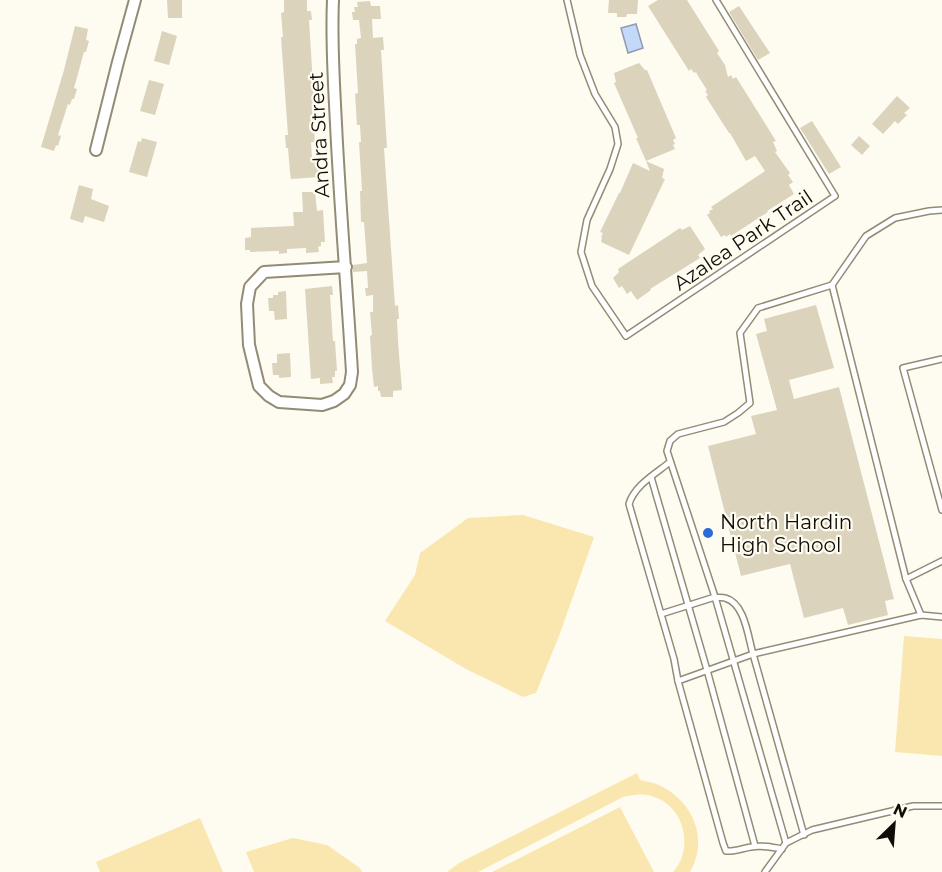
<svg xmlns="http://www.w3.org/2000/svg" width="942" height="872" font-family="Montserrat,sans-serif">
<style>
.green{fill:#fae7af}
.water{fill:#c4d8f9;stroke:#8e9bb0;stroke-width:1.5}
.building{fill:#dbd3bc}
.lines{fill:none;stroke-linecap:round;stroke-linejoin:round}
.service-casing{stroke:#928b75;stroke-width:8}
.minor-casing{stroke:#928b75;stroke-width:14}
.service{stroke:#fff;stroke-width:5}
.minor{stroke:#fff;stroke-width:10}
.poi-dot{fill:#2a6bd8;stroke:#fefbf1;stroke-width:2}
.labels{text-anchor:middle;dominant-baseline:central;stroke-width:4.5;stroke-linejoin:round;paint-order:stroke}
.street-label{font-size:20px;fill:#0f0d05;stroke:#fefbf1}
.poi-label{font-size:20px;fill:#0f0d05;stroke:#fefbf1;text-anchor:start}
</style>
<rect width="100%" height="100%" fill="#fefbf1"/>
<g class="green">
<polygon points="523,515 594,537 559,636 536,693 523,697 466,669 385,621 415,575 420,553 468,518"/>
<polygon points="904,636 942,639 942,756 895,752"/>
<path d="M637 773 640 780C648 782 656 783 663 787 695 805 708 840 690 872H673C695 848 684 804 651 796 642 793 633 795 623 797L478 872H447L459 863Z"/>
<polygon points="620,807 654,872 492,872"/>
<polygon points="200,818 223,872 100,872 96,862"/>
<polygon points="293,838 327,845 360,868 362,872 254,872 246,852"/>
</g>
<polygon class="water" points="636,24 643,48 628,53 621,28"/>
<g class="building">
<polygon points="167,0 182,0 182,18 168,18"/>
<polygon points="284,0 307,0 307,11 311,11 312,20 309,20 315,117 313,117 315,142 311,142 312,158 318,158 319,177 291,179 290,172 288,148 286,148 285,135 288,135 281,37 283,37 281,13 284,12"/>
<polygon points="609,0 638,0 637,14 627,14 626,17 617,17 617,13 608,13"/>
<polygon points="658,0 687,0 719,51 717,53 725,65 728,77 731,75 733,79 736,77 776,141 773,142 777,151 775,152 790,173 788,175 793,182 789,185 794,194 767,211 768,212 731,236 730,234 726,237 725,235 721,237 707,215 710,213 709,211 713,209 711,207 765,171 755,156 746,161 730,133 729,133 706,97 708,95 705,91 707,90 698,76 696,72 694,73 691,69 689,71 648,6"/>
<polygon points="370,1 371,6 380,6 381,19 372,19 373,38 383,37 384,50 381,50 387,148 384,148 395,306 398,305 399,319 397,319 398,342 402,390 393,391 393,397 381,397 380,391 378,391 378,386 374,387 372,368 370,336 372,335 370,312 373,312 373,295 366,296 365,288 368,288 367,271 353,272 353,265 367,263 364,222 361,222 360,191 362,191 359,142 361,142 360,125 357,125 355,94 358,93 355,44 357,44 357,39 361,38 359,20 353,20 352,12 355,12 354,7 358,7 357,2"/>
<polygon points="739,6 770,53 758,60 729,12"/>
<polygon points="75,26 88,29 86,40 89,41 86,52 84,52 74,88 77,89 74,99 72,99 70,105 68,104 58,135 61,136 58,146 56,145 54,151 41,147 64,70"/>
<polygon points="162,31 177,36 169,65 154,61"/>
<polygon points="639,63 645,70 647,70 676,138 673,140 675,144 673,145 675,149 646,161 636,138 638,138 614,83 616,82 614,73"/>
<polygon points="149,80 164,84 155,115 140,111"/>
<polygon points="897,96 910,108 904,113 907,115 898,124 895,121 883,134 872,124"/>
<polygon points="812,121 841,167 829,174 800,128"/>
<polygon points="859,136 870,146 862,155 851,145"/>
<polygon points="142,138 157,142 147,177 129,172 138,141 141,142"/>
<polygon points="646,161 664,169 662,178 665,179 629,255 601,242 602,238 601,237 603,233 600,232 619,193 620,193 633,163 650,171"/>
<polygon points="79,185 93,189 91,199 109,206 104,222 85,216 83,223 70,219"/>
<polygon points="302,192 315,192 317,211 323,210 325,242 321,242 321,246 318,247 319,252 306,253 306,248 287,249 287,253 279,254 279,251 250,252 250,250 245,250 245,238 251,237 251,228 294,226 293,212 303,212"/>
<polygon points="690,226 705,249 698,255 700,258 650,289 651,290 637,300 631,291 627,294 622,286 619,288 613,278 619,272 618,269 680,228 682,230"/>
<polygon points="332,286 333,295 330,295 333,341 335,341 337,371 335,371 335,377 332,377 333,383 320,384 320,378 311,379 305,289"/>
<polygon points="286,291 287,319 275,320 274,311 269,311 268,298 273,298 273,295 278,295 278,292"/>
<polygon points="816,305 834,368 789,380 794,399 839,387 894,599 885,601 888,615 848,625 843,608 804,618 790,564 741,576 708,446 756,434 751,416 777,410 756,334 767,331 764,319"/>
<polygon points="290,353 291,377 279,378 279,375 273,375 272,363 277,363 277,354"/>
</g>
<g class="lines">
<defs>
<g id="service">
<polyline points="567,0 580,55 595,94 615,127 618,144 610,169 587,220 581,252 592,286 626,336 835,196 716,0"/>
<path d="M832 285 758 308 740 333 750 403 738 413 724 422 678 434 670 441 667 451 715 597C718 598 722 597 725 598 745 603 748 637 753 654L921 615 942 617"/>
<polyline points="942,359 903,368 942,510"/>
<path d="M670 462C655 474 634 486 629 504L674 659 678 681 723 843 726 851C735 852 743 848 751 847 762 845 772 847 782 849"/>
<polyline points="651,477 707,670 755,846"/>
<polyline points="906,579 942,561"/>
<polyline points="661,614 715,597 786,843"/>
<polyline points="921,615 906,579 832,285 866,236 895,218 929,211 942,210"/>
<polyline points="678,681 753,654 804,835"/>
<polyline points="765,872 786,843 812,830 913,806 942,806"/>
</g>
<g id="minor">
<path d="M333 0C331 41 334 83 336 124 340 207 347 290 352 372L350 385 344 394 334 401 322 405 279 402 269 396 259 386 249 345 247 304 250 287 264 272 346 267"/>
<polyline points="96,150 118,62 135,0"/>
</g>
</defs>
<use href="#service" class="service-casing"/>
<use href="#minor" class="minor-casing"/>
<use href="#service" class="service"/>
<use href="#minor" class="minor"/>
</g>
<circle class="poi-dot" cx="708" cy="533" r="6"/>
<g class="labels">
<g class="street-label">
<text transform="translate(319 135) rotate(-93)">Andra Street</text>
<text transform="translate(743 240) rotate(-34)">Azalea Park Trail</text>
</g>
<g class="poi-label">
<text x="720" y="522">North Hardin<tspan x="720" dy="23">High School</tspan></text>
</g>
</g>
<g transform="translate(894 824) rotate(25)" stroke="#fefbf1" stroke-width="4.5" paint-order="stroke">
<path d="M0-4.5L10 22L0 15L-10 22Z" fill="#0f0d05"/>
<text y="-9" font-size="16" font-weight="bold" text-anchor="middle" fill="#0f0d05">N</text>
</g>
</svg>
